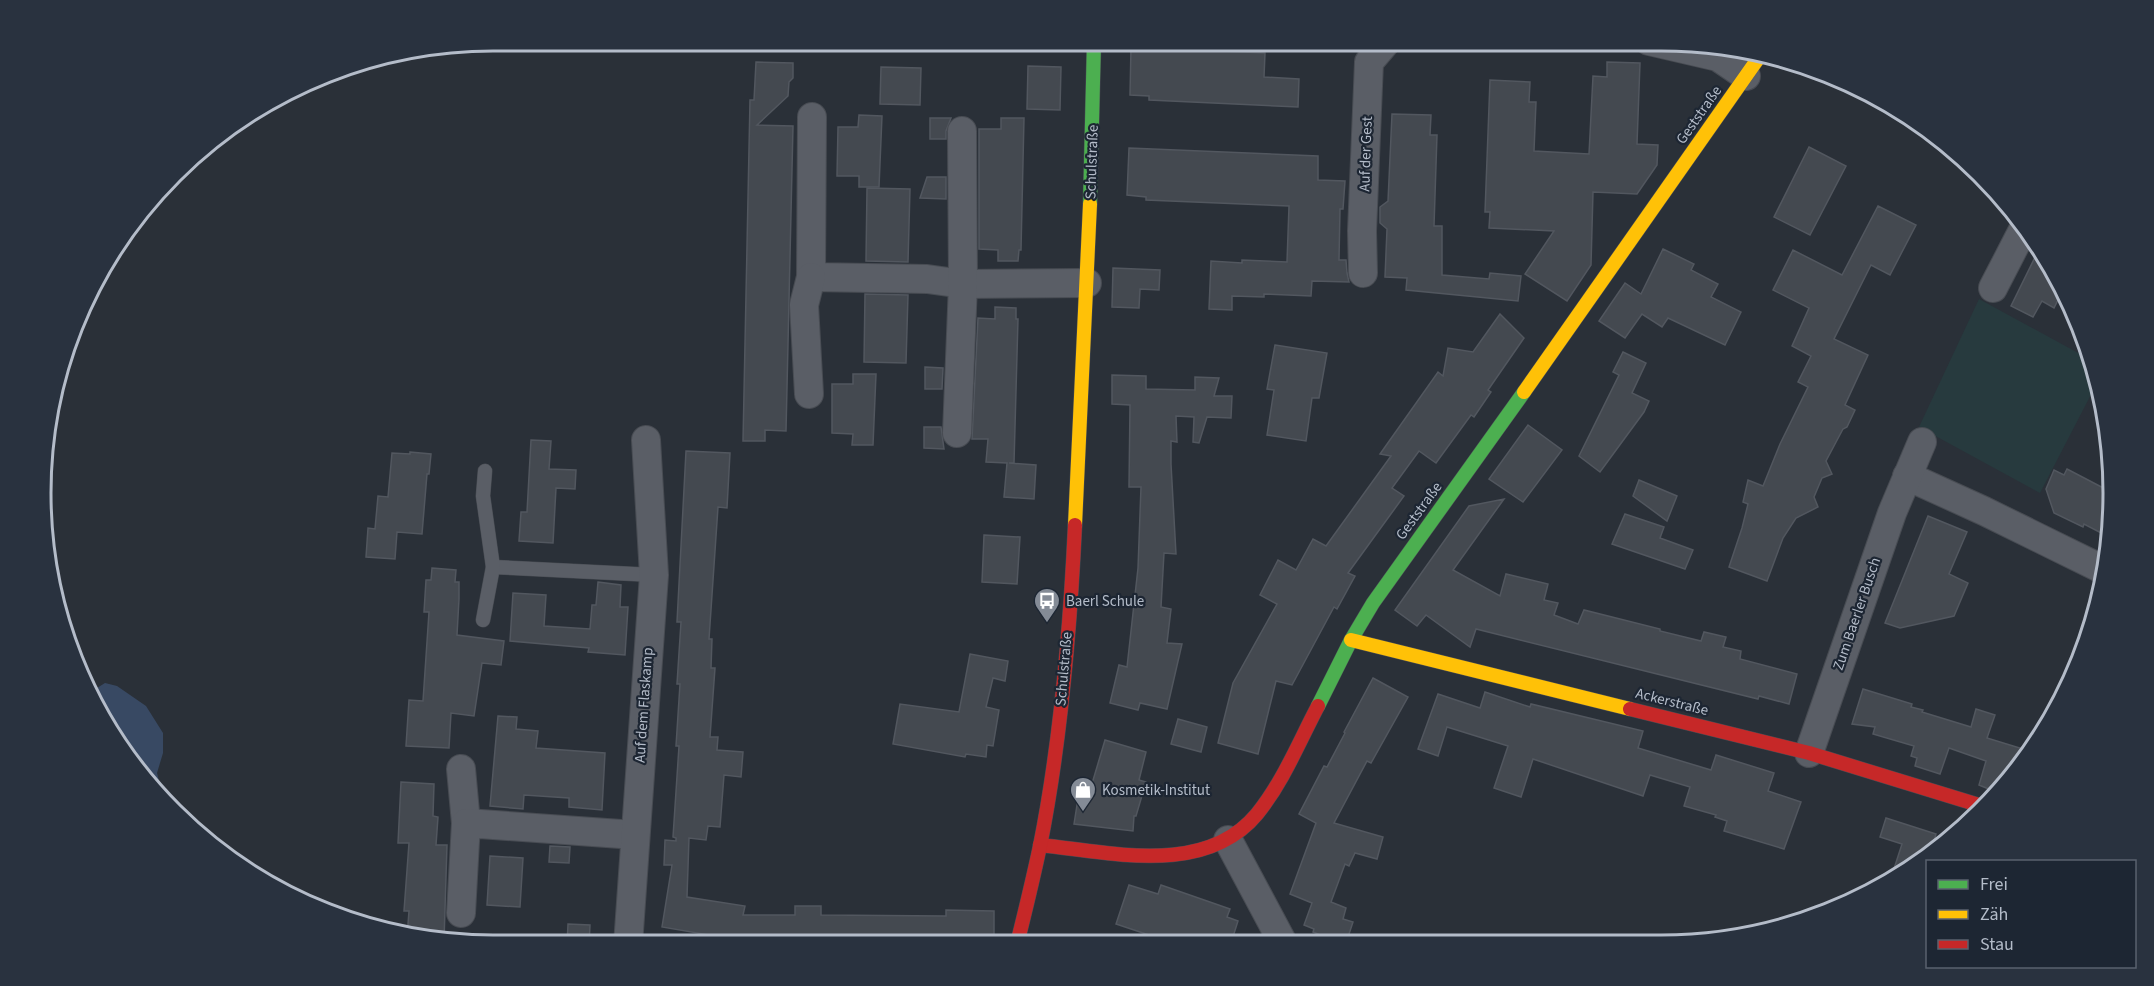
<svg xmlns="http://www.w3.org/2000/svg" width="2154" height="986" font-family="'Source Sans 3',sans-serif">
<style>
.green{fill:#273a3e}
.water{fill:#384963}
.building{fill:#444950;stroke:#52575f;stroke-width:1.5}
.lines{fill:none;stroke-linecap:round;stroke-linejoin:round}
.lane-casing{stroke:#484c53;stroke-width:15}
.street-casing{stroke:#484c53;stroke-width:30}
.fast-casing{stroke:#484c53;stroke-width:15}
.slow-casing{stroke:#484c53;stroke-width:15}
.jam-casing{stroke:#484c53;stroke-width:15}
.lane{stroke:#5a5e66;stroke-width:14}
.street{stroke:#5a5e66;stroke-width:28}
.fast{stroke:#4caf50;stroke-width:14}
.slow{stroke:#ffc107;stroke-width:14}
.jam{stroke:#c62828;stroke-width:14}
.labels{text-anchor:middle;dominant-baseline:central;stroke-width:4.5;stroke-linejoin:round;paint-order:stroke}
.street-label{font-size:15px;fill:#b4bcc9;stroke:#1d2633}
.poi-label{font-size:15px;fill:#b4bcc9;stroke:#1d2633;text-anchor:start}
.rim{fill:none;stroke:#b4bcc9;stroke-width:3}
</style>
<rect width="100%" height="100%" fill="#2a3038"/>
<polygon class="green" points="1979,299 2091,360 2098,381 2040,493 1919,427"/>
<polygon class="water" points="105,683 117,686 146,706 163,733 163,753 157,773 162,793 101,719 89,693"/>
<g class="building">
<polygon points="1131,47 1265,53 1264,77 1299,79 1298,107 1149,100 1149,96 1130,95"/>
<polygon points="756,62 793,63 793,78 789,82 788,96 757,125 793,126 786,431 765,430 765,441 743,441 750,100 754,100"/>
<polygon points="1607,62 1640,63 1637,144 1658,145 1657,165 1637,194 1593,192 1591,265 1567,301 1525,274 1554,231 1489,228 1490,212 1485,212 1490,80 1530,82 1529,102 1536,102 1534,151 1589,154 1593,76 1607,77"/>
<polygon points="1028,66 1061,67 1060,110 1027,109"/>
<polygon points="881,67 921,68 920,105 880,104"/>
<polygon points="1392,114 1431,115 1430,135 1437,135 1434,226 1442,226 1442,275 1489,279 1490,273 1521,276 1518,301 1406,290 1407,278 1385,277 1387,229 1380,223 1380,207 1388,201"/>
<polygon points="859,115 882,116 879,187 859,187 859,176 837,176 838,127 858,127"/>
<polygon points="930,118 951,118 946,131 946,139 930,139"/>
<polygon points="1001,118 1024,118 1021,250 1019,250 1018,261 998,261 998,250 979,249 979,129 1001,129"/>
<polygon points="1809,147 1846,166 1810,235 1774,217"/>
<polygon points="1129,148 1318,156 1318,180 1345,181 1343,209 1340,209 1339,260 1346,260 1347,273 1349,282 1312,281 1311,296 1264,294 1264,297 1232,296 1232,310 1209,309 1211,261 1242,263 1242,260 1287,262 1289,206 1146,200 1146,197 1127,195"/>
<polygon points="927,177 946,177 946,199 920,198"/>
<polygon points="867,188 910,189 908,262 866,261"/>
<polygon points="1878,206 1916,225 1890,275 1871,265 1834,339 1868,355 1845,405 1855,410 1847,427 1843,429 1826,461 1832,474 1822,478 1814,497 1818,507 1796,518 1783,538 1767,581 1729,567 1742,528 1748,504 1743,502 1748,480 1763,486 1780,444 1808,387 1798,382 1811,356 1792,346 1809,308 1773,290 1793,250 1842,275"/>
<polygon points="2040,247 2063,290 2054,308 2042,301 2033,317 2011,306"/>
<polygon points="1663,249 1694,264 1691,270 1718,284 1711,297 1741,312 1725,345 1668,318 1662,327 1642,314 1625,338 1599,321 1625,283 1641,294"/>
<polygon points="1113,268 1160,270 1159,290 1140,289 1139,308 1112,307"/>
<polygon points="865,294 908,295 906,363 864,362"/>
<polygon points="995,307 1016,308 1016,319 1018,319 1014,463 1009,463 1036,465 1034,499 1004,497 1007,463 986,462 988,439 972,439 978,318 995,319"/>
<polygon points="1500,314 1524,338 1488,390 1491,392 1474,417 1471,415 1436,463 1419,451 1392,488 1404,496 1348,573 1355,576 1337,609 1334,607 1292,685 1276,681 1258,754 1218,743 1233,683 1277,604 1260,595 1278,560 1296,570 1313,539 1326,546 1391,456 1380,454 1438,372 1443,376 1448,348 1473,352"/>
<polygon points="1275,345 1327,353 1319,398 1312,398 1306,441 1267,435 1274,390 1267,389"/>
<polygon points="1623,352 1646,363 1632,393 1649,401 1644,412 1600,472 1579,456 1619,375 1613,372"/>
<polygon points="925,367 943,368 942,389 925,389"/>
<polygon points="853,374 876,374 873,445 852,445 853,434 832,433 832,384 853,384"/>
<polygon points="1112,375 1146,376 1146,389 1195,390 1195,377 1219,378 1214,396 1232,396 1231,418 1207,417 1199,443 1193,442 1194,417 1176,416 1177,442 1171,441 1171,464 1176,554 1164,553 1161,607 1171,609 1167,643 1182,644 1167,709 1140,703 1138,710 1110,703 1119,665 1127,667 1138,568 1141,487 1129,487 1130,405 1112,404"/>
<polygon points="1528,425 1562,450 1523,502 1489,479"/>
<polygon points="924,427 941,427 944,449 924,448"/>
<polygon points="531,440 551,441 549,469 576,470 575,489 556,488 553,543 519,541 521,512 527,512"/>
<polygon points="686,451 730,453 727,508 718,507 709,639 712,639 711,668 715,668 710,737 718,737 717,750 743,752 741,777 724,775 720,827 708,826 706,840 689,838 687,897 745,906 743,915 795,915 795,906 821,906 821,915 946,916 946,910 994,911 994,944 767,945 662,927 672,865 664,865 665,840 676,841 676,838 673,837 679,746 676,746 680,684 677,684 681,622 677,622"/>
<polygon points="410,452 431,454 429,474 427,474 422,534 397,532 395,559 366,557 368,528 375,529 378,496 388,497 392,453 410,454"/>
<polygon points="2067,469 2113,493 2109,537 2084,524 2083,527 2054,513 2046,489 2054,470 2064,475"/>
<polygon points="1639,480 1677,496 1667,521 1633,496"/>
<polygon points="1504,499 1453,570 1500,596 1506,574 1548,584 1544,600 1558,603 1554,615 1578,624 1584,610 1660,629 1660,631 1701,641 1704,632 1726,637 1723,647 1741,651 1740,659 1797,674 1789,704 1759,696 1758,699 1476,629 1470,647 1426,615 1417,626 1395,610 1469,506"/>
<polygon points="1625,514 1664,527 1660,538 1693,550 1685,569 1612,544"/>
<polygon points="1928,516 1967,532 1949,574 1968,583 1954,616 1900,628 1885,623"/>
<polygon points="984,535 1020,537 1017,584 982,582"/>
<polygon points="432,568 456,570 455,582 459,582 459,599 457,635 504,641 501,665 482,663 474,716 451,713 449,748 406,746 409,700 423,701 429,612 424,612 426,580 431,580"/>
<polygon points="598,582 621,585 620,607 628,607 625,655 588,652 589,648 510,641 513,593 546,595 544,626 590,629 592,605 596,605"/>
<polygon points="970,654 1008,661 1005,681 993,678 986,707 999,710 993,746 987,745 986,757 966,754 965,757 893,744 900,704 959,712"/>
<polygon points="1373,678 1408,697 1371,763 1367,761 1334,823 1383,837 1377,859 1355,853 1349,866 1345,864 1331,902 1346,908 1343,919 1353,922 1346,943 1341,943 1313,932 1314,929 1304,925 1312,903 1290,894 1316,823 1299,814 1324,766 1327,767 1345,733 1344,732"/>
<polygon points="1863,689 1912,704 1911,707 1923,710 1922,712 1971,727 1976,709 1995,715 1987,738 2023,749 2020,758 2025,760 2020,768 1996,792 1979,785 1986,761 1949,748 1940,774 1915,766 1917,758 1911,756 1914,746 1873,734 1875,727 1852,724"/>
<polygon points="1485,692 1530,707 1531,704 1643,731 1638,748 1711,770 1716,755 1774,773 1768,791 1801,802 1784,849 1724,831 1727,821 1715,817 1716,815 1684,806 1690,787 1650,775 1643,796 1533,759 1521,797 1494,788 1508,746 1447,727 1438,756 1418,749 1438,694 1480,708"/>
<polygon points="498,716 517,717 516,729 538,731 536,748 605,753 602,810 569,807 569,798 524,795 523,809 490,806"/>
<polygon points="1178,719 1207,727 1201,752 1171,744"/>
<polygon points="1105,740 1146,752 1139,780 1146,782 1136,816 1134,816 1133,831 1074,824 1080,786 1091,787"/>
<polygon points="401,782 434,784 433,816 438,817 436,845 447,845 444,941 407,937 409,911 404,911 409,843 398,843"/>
<polygon points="1886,818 1936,834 1929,857 1891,878 1902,844 1880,837"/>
<polygon points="550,846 570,847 569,863 549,862"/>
<polygon points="490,856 523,858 520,907 487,905"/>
<polygon points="1129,885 1158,894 1161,885 1230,909 1227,917 1238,921 1231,943 1173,943 1116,924"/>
<polygon points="568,924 590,925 589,945 567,945"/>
</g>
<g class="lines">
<defs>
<g id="lane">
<polyline points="493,567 654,575"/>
<polyline points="483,620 493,567 483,496 485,471"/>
</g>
<g id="street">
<polyline points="1649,41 1718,57 1746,76"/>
<polyline points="812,117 811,277 927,279 963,284 1087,283"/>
<polyline points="1363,273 1362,231 1369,62 1387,41"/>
<polyline points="1993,288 2025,226"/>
<polyline points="809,394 804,305 811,277"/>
<polyline points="957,433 963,284 962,131"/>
<polyline points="1907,476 1984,511 2106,571"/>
<polyline points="1809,753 1892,513 1922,442"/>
<polyline points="461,769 466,823"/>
<polyline points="1228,840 1283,943"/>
<polyline points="461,913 466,823 635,835"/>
<polyline points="628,945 654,575 646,440"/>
</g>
<g id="fast">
<polyline points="1090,204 1094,41"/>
<polyline points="1318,706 1351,640 1373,603 1524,392"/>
</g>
<g id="slow">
<polyline points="1524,392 1762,53"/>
<polyline points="1075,525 1090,204"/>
<polyline points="1351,640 1630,709"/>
</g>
<g id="jam">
<polyline points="1630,709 1809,753 1982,806"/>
<path d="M1040 845C1110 852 1205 877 1257 814 1283 782 1299 742 1318 706"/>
<path d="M1017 944C1025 912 1033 879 1040 846 1061 741 1070 632 1075 525"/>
</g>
</defs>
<use href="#lane" class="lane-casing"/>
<use href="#street" class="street-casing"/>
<use href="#fast" class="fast-casing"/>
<use href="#slow" class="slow-casing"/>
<use href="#jam" class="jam-casing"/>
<use href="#lane" class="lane"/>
<use href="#street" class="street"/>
<use href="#fast" class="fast"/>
<use href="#slow" class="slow"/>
<use href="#jam" class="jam"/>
</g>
<defs>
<symbol id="bus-pin" viewBox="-11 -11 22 30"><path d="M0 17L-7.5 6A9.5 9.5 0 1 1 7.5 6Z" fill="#848b96" stroke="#1d2633"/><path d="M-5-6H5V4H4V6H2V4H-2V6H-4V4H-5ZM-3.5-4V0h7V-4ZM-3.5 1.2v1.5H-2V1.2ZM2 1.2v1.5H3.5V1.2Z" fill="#fff"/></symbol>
<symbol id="shop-pin" viewBox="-11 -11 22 30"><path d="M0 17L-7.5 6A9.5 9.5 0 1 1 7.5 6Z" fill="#848b96" stroke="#1d2633"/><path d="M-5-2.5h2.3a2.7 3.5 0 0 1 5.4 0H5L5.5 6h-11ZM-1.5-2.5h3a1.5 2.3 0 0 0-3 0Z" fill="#fff"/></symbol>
</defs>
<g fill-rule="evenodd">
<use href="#bus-pin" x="1032" y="586" width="30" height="40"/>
<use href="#shop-pin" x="1068" y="775" width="30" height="40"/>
</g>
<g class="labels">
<g class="street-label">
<text transform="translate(1699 115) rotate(-55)">Geststraße</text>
<text transform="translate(1366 154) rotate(-88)">Auf der Gest</text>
<text transform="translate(1092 162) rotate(-88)">Schulstraße</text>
<text transform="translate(1419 511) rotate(-54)">Geststraße</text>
<text transform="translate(1857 614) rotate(-71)">Zum Baerler Busch</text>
<text transform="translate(1064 669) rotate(-85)">Schulstraße</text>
<text transform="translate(1672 702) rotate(14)">Ackerstraße</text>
<text transform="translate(644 705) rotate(-86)">Auf dem Flaskamp</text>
</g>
<g class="poi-label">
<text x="1066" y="601">Baerl Schule</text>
<text x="1102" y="790">Kosmetik-Institut</text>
</g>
</g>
<path d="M0 0H2154V986H0ZM493 51H1661A442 442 0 0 1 2103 493V493A442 442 0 0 1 1661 935H493A442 442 0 0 1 51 493V493A442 442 0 0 1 493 51Z" fill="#29323f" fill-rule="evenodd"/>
<path class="rim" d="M493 51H1661A442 442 0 0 1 2103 493V493A442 442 0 0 1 1661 935H493A442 442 0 0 1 51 493V493A442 442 0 0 1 493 51Z"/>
<rect x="1926" y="860" width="210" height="108" fill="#1d2633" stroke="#59626f" stroke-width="1.5"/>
<rect x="1938" y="880" width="30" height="9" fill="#4caf50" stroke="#59626f" stroke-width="1.5"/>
<text x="1980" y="890" font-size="18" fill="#b4bcc9">Frei</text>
<rect x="1938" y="910" width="30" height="9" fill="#ffc107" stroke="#59626f" stroke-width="1.5"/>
<text x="1980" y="920" font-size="18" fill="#b4bcc9">Zäh</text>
<rect x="1938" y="940" width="30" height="9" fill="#c62828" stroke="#59626f" stroke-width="1.5"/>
<text x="1980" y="950" font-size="18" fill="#b4bcc9">Stau</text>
</svg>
